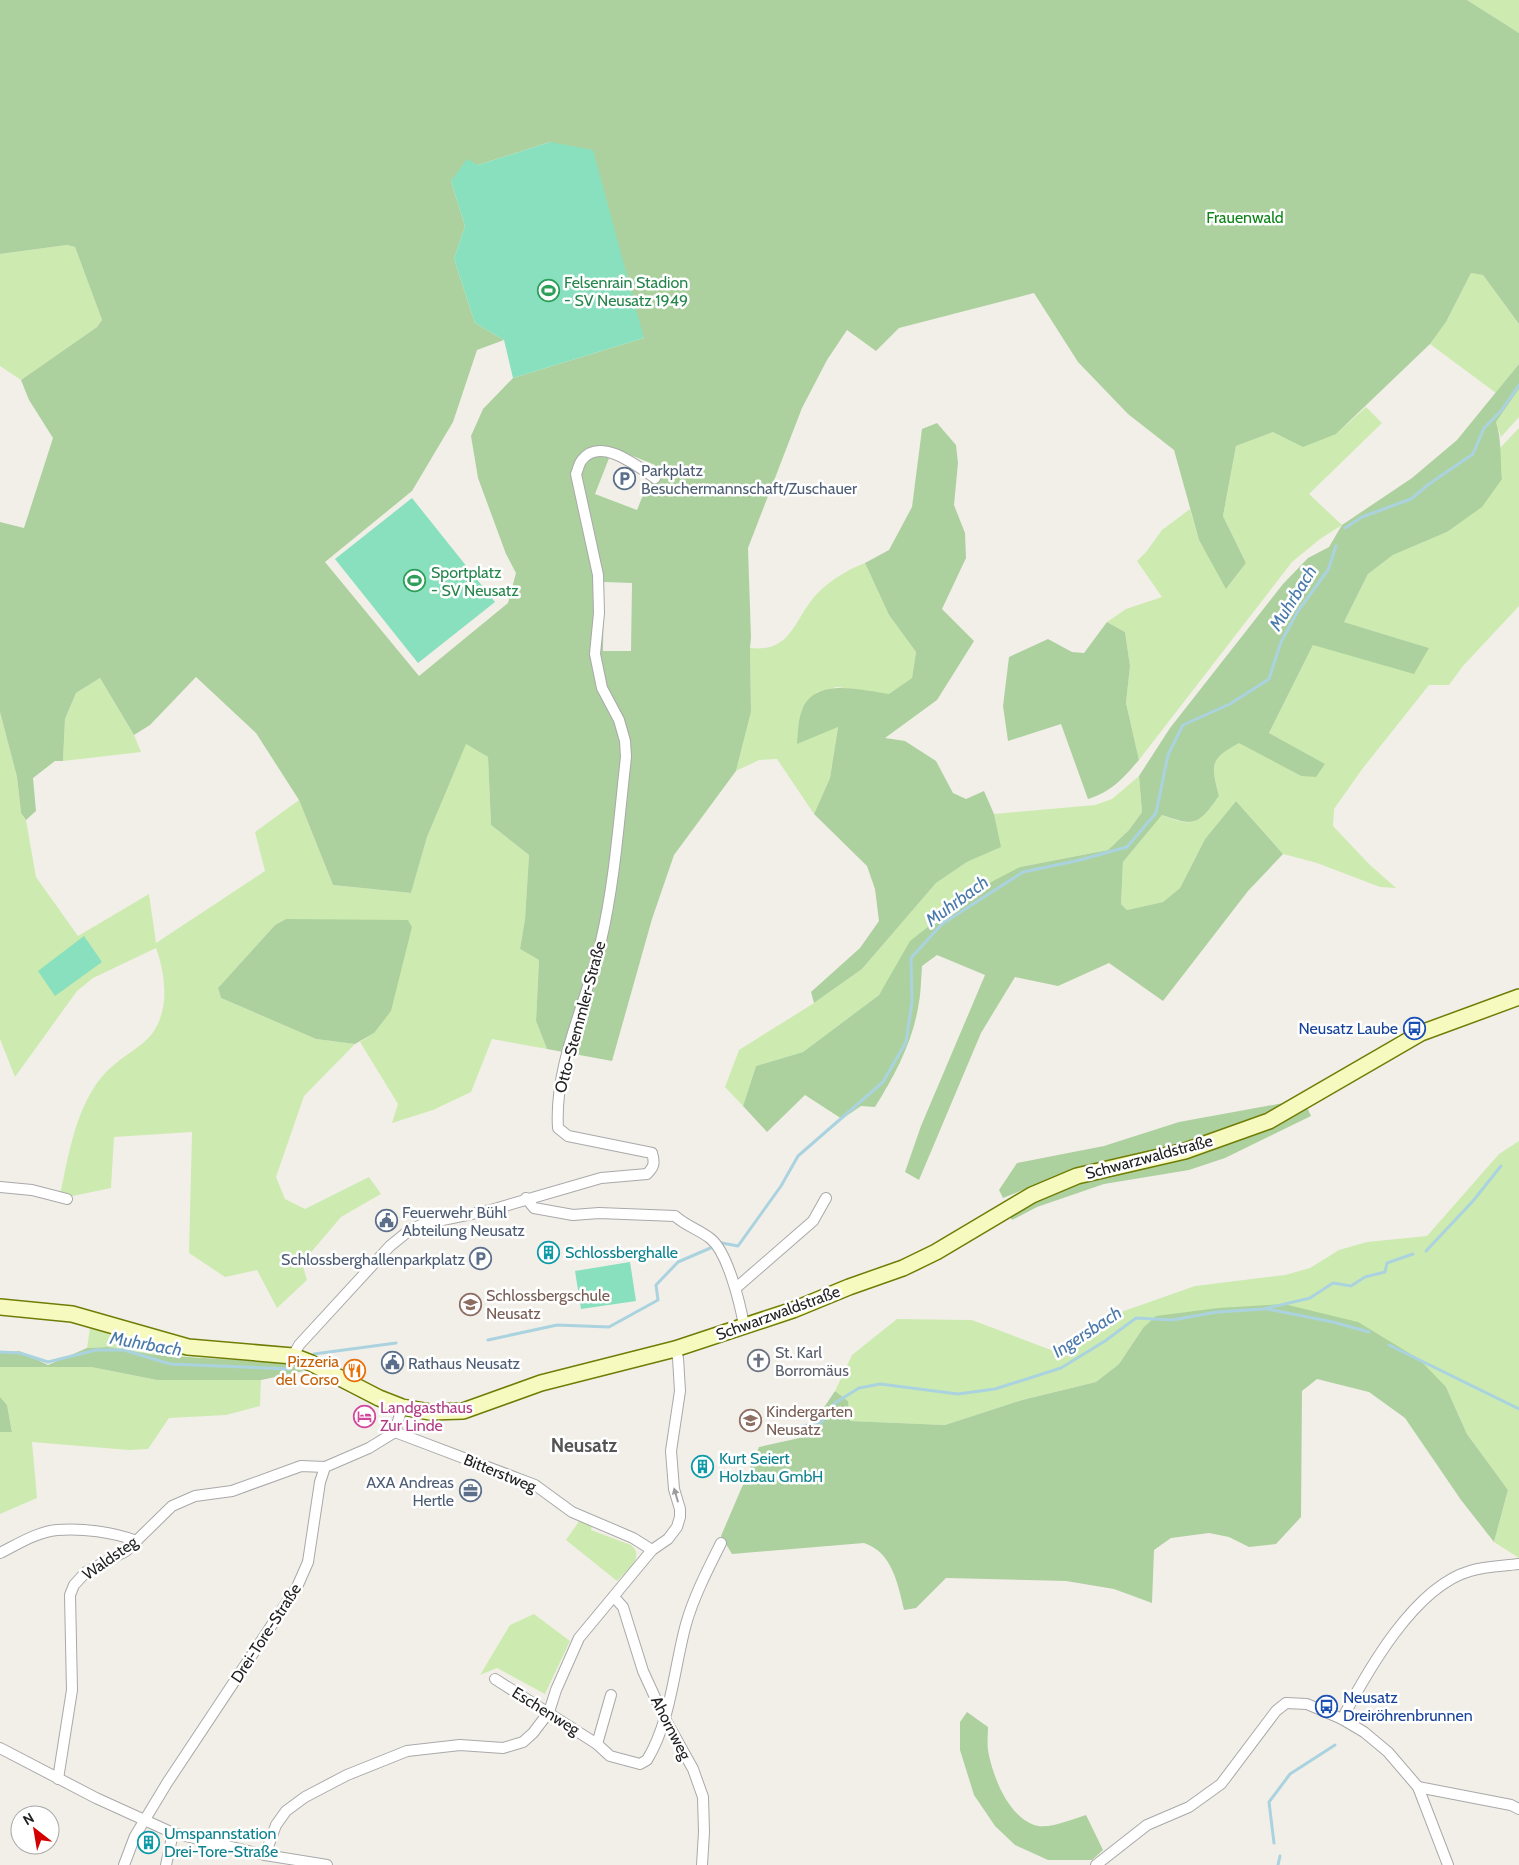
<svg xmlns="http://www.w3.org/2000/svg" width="1519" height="1865" font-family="Cabin,sans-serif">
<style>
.grass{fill:#cdebb0}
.forest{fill:#add19e;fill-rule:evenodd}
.pitch{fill:#88e0be}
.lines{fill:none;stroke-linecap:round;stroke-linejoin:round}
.stream{stroke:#aad3df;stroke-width:3}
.street-casing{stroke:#a9a9a9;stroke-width:12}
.secondary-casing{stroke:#707d05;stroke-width:18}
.street{stroke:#fff;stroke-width:10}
.secondary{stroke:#f7fabf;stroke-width:15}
.oneway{fill:#9c9c9c}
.labels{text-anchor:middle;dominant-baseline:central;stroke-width:5;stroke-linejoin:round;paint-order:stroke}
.park-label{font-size:16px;fill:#0c8416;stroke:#fff}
.leisure-label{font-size:16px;fill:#27864d;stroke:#fff;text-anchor:start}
.service-label{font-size:16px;fill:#4e5e75;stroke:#fff;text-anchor:start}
.street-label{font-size:16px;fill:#222;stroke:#fff}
.transit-label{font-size:16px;fill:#164399;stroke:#fff;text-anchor:end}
.culture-label{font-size:16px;fill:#0d838f;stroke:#fff;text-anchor:start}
.education-label{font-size:16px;fill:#785e54;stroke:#fff;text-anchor:start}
.worship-label{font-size:16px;fill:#5b616d;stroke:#fff;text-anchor:start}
.food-label{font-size:16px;fill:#c56008;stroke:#fff;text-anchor:end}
.hotel-label{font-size:16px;fill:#b23c85;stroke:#fff;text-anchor:start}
.water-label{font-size:18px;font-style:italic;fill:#4a7aab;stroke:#fff}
.quarter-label{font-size:19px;font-weight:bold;fill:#555;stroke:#fff}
</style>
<rect width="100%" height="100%" fill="#f2efe9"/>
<g class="grass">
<polygon points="1467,0 1519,0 1519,33"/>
<polygon points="67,245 75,247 102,320 97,327 21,380 0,366 0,254"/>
<polygon points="1471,273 1483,275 1519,324 1519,364 1496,393 1430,344 1446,322"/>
<polygon points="1519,389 1519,417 1501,437 1496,422"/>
<polygon points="1366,407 1382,423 1309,494 1342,525 1320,539 1292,562 1139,760 1126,703 1130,666 1125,632 1107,622 1126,609 1162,597 1137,561 1146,552 1162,530 1190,509 1199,540 1227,588 1246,563 1223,516 1236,446 1273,432 1336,434"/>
<path d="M1519 428V606L1463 666 1449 685H1429L1363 768 1334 809 1333 826 1369 864 1396 888 1380 887 1317 863 1283 854 1236 801 1205 839 1180 888 1163 902 1127 910 1121 904 1123 862 1162 815C1195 828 1198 825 1219 796 1211 765 1209 759 1239 742L1301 776 1324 764 1269 733 1313 645 1429 648 1344 622 1368 574 1393 555 1447 532 1502 479 1499 449Z"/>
<path d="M865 563 889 615 916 652 912 678 889 695 837 687 817 692 802 709 838 726 830 778 814 814 777 759 759 760 736 771 751 712 750 648C796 653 793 614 822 589 834 578 849 569 865 563Z"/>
<polygon points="100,678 134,735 141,752 63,761 65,719 76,693"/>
<path d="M0 712 17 777 21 813 26 820 36 877 78 936 149 894 156 943 265 871 255 832 299 800 333 885 411 893 427 837 465 743 488 757 491 825 529 855 525 919 520 949 539 960 536 1021 547 1049 492 1039 471 1092 433 1110 392 1123 398 1104 360 1042 374 1033 286 919 275 925 218 988 221 998 316 1039 355 1044 304 1096 276 1177 285 1199 305 1209 369 1177 381 1194 341 1217 302 1263 307 1280 277 1308 257 1270 225 1277 189 1253 192 1132 114 1137 111 1188 68 1197 60 1195C68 1158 74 1118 95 1086 110 1064 124 1058 143 1043 171 1020 167 979 156 948L93 978 77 991 15 1077 0 1039Z"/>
<polygon points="1139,776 1142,812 1129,830 1108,850 1020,867 889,979 879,995 803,1052 756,1066 743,1106 725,1087 739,1050 814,1003 862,969 936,883 967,862 1000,847 994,814 1095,805 1112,799"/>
<polygon points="1519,1141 1519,1558 1494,1542 1508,1490 1467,1434 1446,1387 1143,1328 1119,1364 1096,1382 1022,1400 945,1425 849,1421 848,1401 835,1391 852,1355 897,1319 972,1320 1051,1350 1090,1338 1113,1317 1121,1312 1195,1286 1285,1275 1310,1268 1339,1250 1367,1242 1427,1236 1499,1154"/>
<polygon points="90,1328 153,1347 204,1357 156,1355 108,1347 87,1348"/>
<polygon points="0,1367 91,1367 157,1380 261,1380 260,1406 226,1415 169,1418 148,1449 129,1450 32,1442 37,1498 0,1514 0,1432 12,1431 7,1405 0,1397"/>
<path d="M580 1520 592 1526 591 1530 631 1545C646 1558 626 1571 617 1581L566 1540Z"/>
<polygon points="534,1614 570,1641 545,1694 497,1668 480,1675 510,1625"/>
</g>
<g class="forest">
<path d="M0 0H1467L1519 33V324L1483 275 1471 273 1446 322 1430 344 1336 434 1303 447 1273 432 1236 446 1223 516 1246 563 1226 589 1199 540 1174 450 1128 414 1078 362 1034 293 899 328 876 351 847 330 827 360 802 408 748 548 751 638 750 648 751 712 736 771 674 855 652 919 612 1061 547 1049 536 1021 539 960 520 949 525 919 529 855 491 825 488 757 466 744 427 837 411 893 333 885 299 800 256 733 196 677 150 725 134 735 100 678 76 693 65 719 63 761H55L33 778 36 811 26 820 21 813 17 777 0 712V522L24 528 53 438 29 400 21 380 97 327 102 320 75 247 67 245 0 254ZM550 142 644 338 513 378 483 409 471 436 478 478 506 554 516 573 508 603 419 676 325 562 412 491 453 422 477 350 504 340 475 323 454 259 465 226 451 181 478 165ZM613 448 655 465 637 510 595 494ZM604 582 632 583 631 651H603Z"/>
<path d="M1519 364V389L1496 422C1502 440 1500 460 1502 479L1482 507 1447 532 1393 555 1368 574 1344 622 1429 648 1414 674 1313 645 1269 733 1325 764 1316 777 1301 776 1239 743C1209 759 1211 765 1219 796 1198 825 1196 827 1162 815L1123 862 1121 904 1127 910 1163 902 1180 888 1205 839 1236 801 1283 854 1248 891 1163 1001 1109 963 1058 986 1015 977 981 1033 919 1180 905 1172 921 1126 985 975 937 955 922 966C921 980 921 994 918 1008 912 1043 894 1077 875 1107L861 1106 842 1119 805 1095 767 1132 743 1106 756 1066 803 1052 879 995 910 941 972 892 1020 867 1108 850 1129 830 1142 812 1139 776 1170 728 1283 584 1308 558 1329 547 1342 525 1412 478 1457 440Z"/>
<path d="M937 423 956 445 958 463 954 505 965 533 966 558 942 609 974 641 937 700 885 738 905 741 936 761 953 793 966 799 984 791 994 814 1001 847 967 862 936 883 862 969 814 1003 811 992 860 948 879 921 875 889 867 866 814 814 830 778 838 727 797 744C798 733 798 720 802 710 815 676 863 691 889 694L912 678 916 652 889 615 865 563 889 550 912 507 922 429Z"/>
<path d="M1107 622 1125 632 1130 666 1126 703 1139 760C1122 779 1113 791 1088 799L1061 724 1008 741 1003 706 1009 657 1048 639 1072 652 1084 653Z"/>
<polygon points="286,919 408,920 412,927 391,1011 374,1033 355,1044 316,1039 221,998 218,988 275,925"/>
<polygon points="1289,1102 1254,1119 1177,1147 1065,1173 1003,1198 999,1190 1017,1163 1104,1146 1179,1122"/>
<polygon points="1307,1107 1311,1116 1225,1158 1189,1170 1104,1184 1037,1207 1012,1220 1008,1213 1075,1184 1130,1169 1184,1158 1249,1136"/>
<path d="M1284 1304 1358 1322 1419 1359 1446 1387 1467 1434 1508 1490 1494 1542 1461 1500 1405 1418 1369 1392 1317 1379 1302 1391 1301 1517 1276 1544 1249 1547 1229 1537 1209 1533 1171 1538 1154 1550 1152 1603 1114 1589 1066 1581 946 1578 916 1608 904 1610C898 1584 892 1552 864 1543L732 1554 721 1536 759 1447 804 1437 835 1391 848 1401 850 1421 945 1425 1022 1400 1096 1382 1119 1364 1143 1328 1156 1316 1218 1308Z"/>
<polygon points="108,1347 156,1355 284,1363 304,1371 261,1380 157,1380 91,1367 0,1367 0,1353 19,1351 48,1365 87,1348"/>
<polygon points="0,1397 7,1405 12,1432 0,1432"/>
<path d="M967 1712 988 1727C988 1734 987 1742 988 1750 992 1775 1008 1816 1034 1825 1049 1830 1072 1819 1086 1815L1103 1850 1092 1860H1048L1015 1845 995 1826 974 1795 960 1750V1722Z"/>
</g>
<g class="pitch">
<polygon points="550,142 593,150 644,338 513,378 504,340 475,323 454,259 465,226 451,181 467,159 478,165"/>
<polygon points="412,498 495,602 418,663 335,559"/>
<polygon points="84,936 102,962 55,996 38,971"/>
<polygon points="630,1262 636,1301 581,1309 575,1271"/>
</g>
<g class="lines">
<g class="stream">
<polyline points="1345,528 1362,517 1411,499 1429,484 1473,454 1484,428 1501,411 1519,385"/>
<polyline points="1426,1251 1473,1201 1501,1166"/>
<polyline points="1267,1309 1333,1322 1369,1332"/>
<polyline points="488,1340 557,1325 609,1327 658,1300 656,1285 678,1262 722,1243 738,1246 781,1186 798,1156 883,1082 906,1042 912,1002 911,958 942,924 1023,872 1080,860 1127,847 1156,813 1168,755 1183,725 1230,704 1269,679 1281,642 1298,611 1328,570 1336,546"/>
<polyline points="1389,1345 1519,1409"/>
<polyline points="0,1352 20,1353 48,1362 96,1350 124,1350 170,1364 289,1369"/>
<polyline points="314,1354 396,1343"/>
<polyline points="777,1432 821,1422 835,1403 859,1388 880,1384 958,1394 995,1389 1061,1368 1105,1341 1136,1318 1172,1320 1217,1312 1264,1309 1310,1298 1333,1283 1351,1286 1365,1277 1385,1272 1387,1263 1413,1254"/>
<polyline points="1274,1843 1269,1802 1290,1774 1335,1745"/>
<polyline points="1278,1865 1280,1856"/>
</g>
<defs>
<g id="street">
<polyline points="0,1187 32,1190 67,1199"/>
<path d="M526 1198 534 1208 573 1215 599 1213 675 1216C686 1226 700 1230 711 1239 728 1253 740 1304 744 1325"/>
<polyline points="736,1288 813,1221 826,1198"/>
<path d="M293 1356 299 1345 390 1246 411 1229 423 1224 491 1210 601 1178 647 1174C654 1167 655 1163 652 1153L568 1136 558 1128C554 1064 587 1002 601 941 615 881 619 818 626 757L625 741 619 720 602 688 595 654 599 613 598 575 576 474C578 470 579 463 582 460 600 436 637 466 655 478"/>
<polyline points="395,1432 535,1485 572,1512 633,1538 652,1550"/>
<path d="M0 1553C18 1544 37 1532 57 1530 83 1528 113 1532 137 1541"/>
<polyline points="614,1597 623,1607 643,1671 664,1717 693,1769 703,1797 704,1832 702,1865"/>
<path d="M495 1679 597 1744 610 1756 640 1764 647 1760C671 1721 674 1668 686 1624 694 1596 708 1569 721 1543"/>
<path d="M1342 1719C1367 1672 1414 1587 1470 1571 1485 1566 1503 1566 1519 1564"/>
<polyline points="597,1744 611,1695"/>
<polyline points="0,1748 96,1798 173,1833 265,1855 327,1865"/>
<polyline points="58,1779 72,1690 70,1595 74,1585 86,1572 126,1551 172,1506 195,1496 232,1491 301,1466 325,1467 369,1448 395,1432 402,1407"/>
<polyline points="1418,1787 1511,1805 1519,1809"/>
<polyline points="265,1855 276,1825 286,1811 305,1797 347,1775 407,1751 460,1745 503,1748 523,1742 533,1733 549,1712 556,1690 579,1638 652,1550 668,1539 677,1527 680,1517 680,1509 674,1489 671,1451 680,1391 678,1358 675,1349"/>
<polyline points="124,1865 135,1836 167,1783 297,1587 308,1562 320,1482 325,1467"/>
<polyline points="166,1865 173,1833"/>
<polyline points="1096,1865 1147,1825 1189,1807 1221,1784 1276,1711 1286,1703 1307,1704 1342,1719 1364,1732 1388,1752 1418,1787 1448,1865"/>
</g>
<polyline id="secondary" points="0,1307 72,1314 188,1347 293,1356 311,1363 379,1398 402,1407 430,1412 463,1411 541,1383 675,1349 793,1310 849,1287 903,1268 936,1252 1032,1195 1077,1176 1185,1151 1269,1121 1421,1033 1519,997"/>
</defs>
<use href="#street" class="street-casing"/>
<use href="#secondary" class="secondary-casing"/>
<use href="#street" class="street"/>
<use href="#secondary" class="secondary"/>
</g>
<defs><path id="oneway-solid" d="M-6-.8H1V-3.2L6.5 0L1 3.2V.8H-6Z" transform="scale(1.25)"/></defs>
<use class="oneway" href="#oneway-solid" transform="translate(676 1495) rotate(-106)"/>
<defs>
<symbol id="stadium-ring" viewBox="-11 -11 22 22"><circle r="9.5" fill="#fff" stroke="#2e9e5b" stroke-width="1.5"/><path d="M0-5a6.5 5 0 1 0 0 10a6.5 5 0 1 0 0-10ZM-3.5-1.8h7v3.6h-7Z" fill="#2e9e5b"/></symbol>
<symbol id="parking-ring" viewBox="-11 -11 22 22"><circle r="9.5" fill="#fff" stroke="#5c6f8a" stroke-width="1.5"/><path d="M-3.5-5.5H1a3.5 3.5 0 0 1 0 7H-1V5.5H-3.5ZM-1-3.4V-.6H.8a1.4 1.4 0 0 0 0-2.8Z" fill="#5c6f8a"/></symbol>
<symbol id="bus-ring" viewBox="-11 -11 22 22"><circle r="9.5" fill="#fff" stroke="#1a4fb4" stroke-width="1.5"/><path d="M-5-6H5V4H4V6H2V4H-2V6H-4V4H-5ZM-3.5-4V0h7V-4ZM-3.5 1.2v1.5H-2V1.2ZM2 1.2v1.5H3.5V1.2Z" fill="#1a4fb4"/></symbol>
<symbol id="civic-ring" viewBox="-11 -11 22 22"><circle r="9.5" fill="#fff" stroke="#5c6f8a" stroke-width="1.5"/><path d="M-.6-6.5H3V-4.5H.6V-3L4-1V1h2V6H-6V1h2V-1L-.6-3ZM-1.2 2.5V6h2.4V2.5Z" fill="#5c6f8a"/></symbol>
<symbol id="building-ring" viewBox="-11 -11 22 22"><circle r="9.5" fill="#fff" stroke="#0f9aa8" stroke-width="1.5"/><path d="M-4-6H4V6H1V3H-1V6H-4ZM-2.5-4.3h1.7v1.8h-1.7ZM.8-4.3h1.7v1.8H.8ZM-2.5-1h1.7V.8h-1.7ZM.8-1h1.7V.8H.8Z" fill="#0f9aa8"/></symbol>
<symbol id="school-ring" viewBox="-11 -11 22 22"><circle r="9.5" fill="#fff" stroke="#8d6e63" stroke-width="1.5"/><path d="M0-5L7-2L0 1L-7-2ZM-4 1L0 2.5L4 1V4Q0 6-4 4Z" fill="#8d6e63"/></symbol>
<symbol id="church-ring" viewBox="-11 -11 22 22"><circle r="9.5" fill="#fff" stroke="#6b7280" stroke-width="1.5"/><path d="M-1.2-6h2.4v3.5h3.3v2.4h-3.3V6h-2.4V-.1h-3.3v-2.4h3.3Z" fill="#6b7280"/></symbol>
<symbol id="restaurant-ring" viewBox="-11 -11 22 22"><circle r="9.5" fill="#fff" stroke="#e8710a" stroke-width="1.5"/><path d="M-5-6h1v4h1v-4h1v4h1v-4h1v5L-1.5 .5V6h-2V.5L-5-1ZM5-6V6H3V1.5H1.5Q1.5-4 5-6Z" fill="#e8710a"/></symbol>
<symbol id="hotel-ring" viewBox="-11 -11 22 22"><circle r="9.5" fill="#fff" stroke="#d1479c" stroke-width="1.5"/><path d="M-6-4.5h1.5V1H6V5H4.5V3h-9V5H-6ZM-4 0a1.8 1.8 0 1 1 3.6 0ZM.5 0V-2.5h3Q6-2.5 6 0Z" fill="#d1479c"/></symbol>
<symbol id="office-ring" viewBox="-11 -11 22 22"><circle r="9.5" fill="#fff" stroke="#5c6f8a" stroke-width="1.5"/><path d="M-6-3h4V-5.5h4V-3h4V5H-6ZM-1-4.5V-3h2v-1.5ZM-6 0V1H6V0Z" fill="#5c6f8a"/></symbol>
</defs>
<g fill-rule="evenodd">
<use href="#stadium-ring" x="536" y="278" width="25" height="25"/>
<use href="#parking-ring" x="612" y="466" width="25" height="25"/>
<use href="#stadium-ring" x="402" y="568" width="25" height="25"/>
<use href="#bus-ring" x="1402" y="1016" width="25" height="25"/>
<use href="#civic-ring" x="374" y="1208" width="25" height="25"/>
<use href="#building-ring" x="536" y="1240" width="25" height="25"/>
<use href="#parking-ring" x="468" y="1246" width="25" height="25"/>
<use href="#school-ring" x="458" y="1292" width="25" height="25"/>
<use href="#church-ring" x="746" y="1348" width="25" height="25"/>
<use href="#civic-ring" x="380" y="1350" width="25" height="25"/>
<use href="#restaurant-ring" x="342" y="1358" width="25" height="25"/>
<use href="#hotel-ring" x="352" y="1404" width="25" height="25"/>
<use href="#school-ring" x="738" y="1408" width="25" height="25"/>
<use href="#building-ring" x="690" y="1454" width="25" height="25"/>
<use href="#office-ring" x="458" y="1478" width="25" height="25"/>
<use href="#bus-ring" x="1314" y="1694" width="25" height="25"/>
<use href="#building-ring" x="136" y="1830" width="25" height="25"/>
</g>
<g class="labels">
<g class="park-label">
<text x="1245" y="217">Frauenwald</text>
</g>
<g class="leisure-label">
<text x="564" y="282">Felsenrain Stadion<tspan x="564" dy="18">- SV Neusatz 1949</tspan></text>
<text x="431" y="572">Sportplatz<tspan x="431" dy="18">- SV Neusatz</tspan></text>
</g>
<g class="service-label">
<text x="641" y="470">Parkplatz<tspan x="641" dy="18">Besuchermannschaft/Zuschauer</tspan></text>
<text x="402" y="1212">Feuerwehr Bühl<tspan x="402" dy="18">Abteilung Neusatz</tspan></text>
<text x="465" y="1259" text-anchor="end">Schlossberghallenparkplatz</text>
<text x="408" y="1363">Rathaus Neusatz</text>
<text x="454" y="1482" text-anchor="end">AXA Andreas<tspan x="454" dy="18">Hertle</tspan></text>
</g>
<g class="street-label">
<text transform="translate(580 1017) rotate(-75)">Otto-Stemmler-Straße</text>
<text transform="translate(1149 1157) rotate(-15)">Schwarzwaldstraße</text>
<text transform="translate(778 1313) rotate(-20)">Schwarzwaldstraße</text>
<text transform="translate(500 1473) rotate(22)">Bitterstweg</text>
<text transform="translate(110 1558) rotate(-35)">Waldsteg</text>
<text transform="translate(266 1633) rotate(-57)">Drei-Tore-Straße</text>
<text transform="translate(546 1711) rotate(32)">Eschenweg</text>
<text transform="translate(671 1728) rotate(63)">Ahornweg</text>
</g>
<g class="transit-label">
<text x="1398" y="1028">Neusatz Laube</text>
<text x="1343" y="1697" text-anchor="start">Neusatz<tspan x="1343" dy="18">Dreiröhrenbrunnen</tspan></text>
</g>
<g class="culture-label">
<text x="565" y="1252">Schlossberghalle</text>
<text x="719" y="1458">Kurt Seiert<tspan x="719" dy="18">Holzbau GmbH</tspan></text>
<text x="164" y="1833">Umspannstation<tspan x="164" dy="18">Drei-Tore-Straße</tspan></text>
</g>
<g class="education-label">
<text x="486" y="1295">Schlossbergschule<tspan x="486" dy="18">Neusatz</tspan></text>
<text x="766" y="1411">Kindergarten<tspan x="766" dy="18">Neusatz</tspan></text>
</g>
<g class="worship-label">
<text x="775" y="1352">St. Karl<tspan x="775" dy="18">Borromäus</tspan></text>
</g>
<g class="food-label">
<text x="339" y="1361">Pizzeria<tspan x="339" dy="18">del Corso</tspan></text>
</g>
<g class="hotel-label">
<text x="380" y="1407">Landgasthaus<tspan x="380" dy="18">Zur Linde</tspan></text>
</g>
<g class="water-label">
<text transform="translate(1293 598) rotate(-58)">Muhrbach</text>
<text transform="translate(957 901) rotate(-36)">Muhrbach</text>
<text transform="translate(1087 1332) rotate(-33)">Ingersbach</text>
<text transform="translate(146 1344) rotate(10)">Muhrbach</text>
</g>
<g class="quarter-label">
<text x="584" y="1445">Neusatz</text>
</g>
</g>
<g transform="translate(35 1830) rotate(329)"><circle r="24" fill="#ffffff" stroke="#a7a7a7"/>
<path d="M0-4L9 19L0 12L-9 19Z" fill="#d40000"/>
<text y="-8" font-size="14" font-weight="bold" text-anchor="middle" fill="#222222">N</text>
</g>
</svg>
